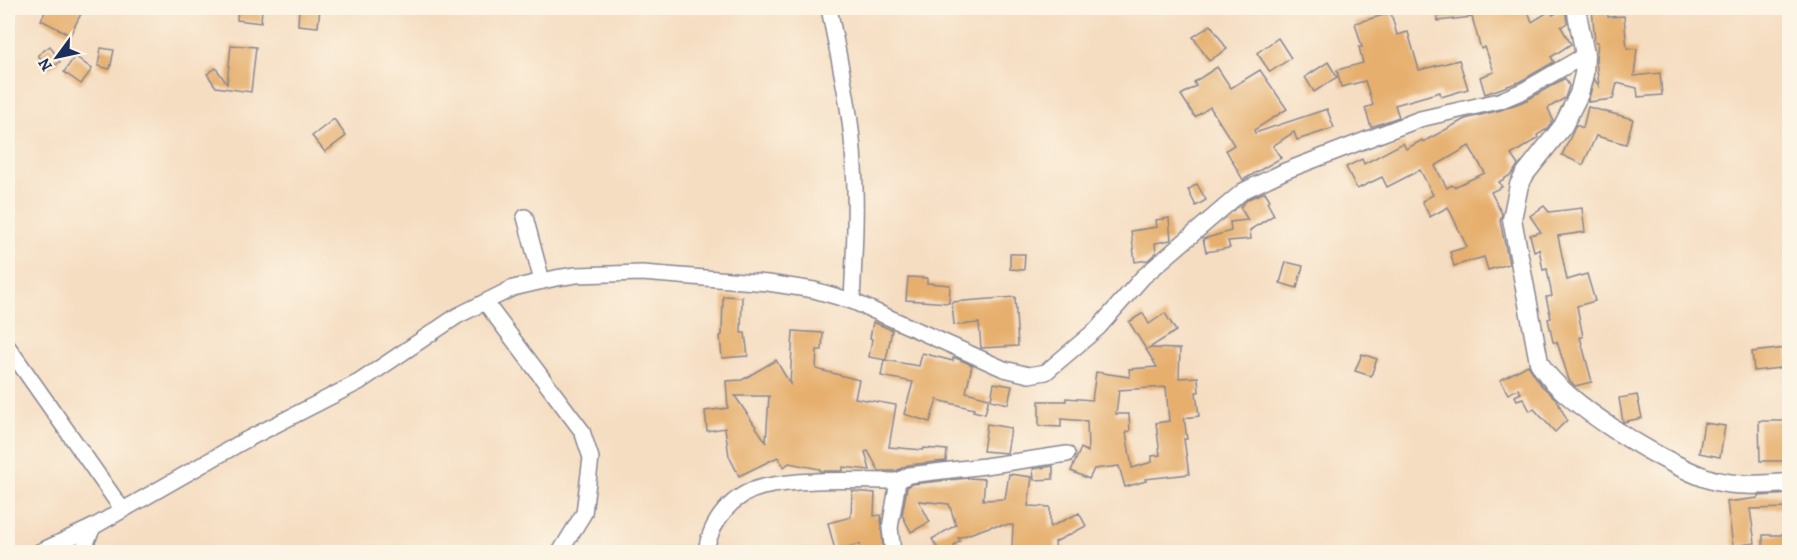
<svg xmlns="http://www.w3.org/2000/svg" width="1797" height="560" font-family="Alegreya,serif">
<style>
.building{fill:#e6af6d;fill-rule:evenodd}
.lines{fill:none;stroke-linecap:round;stroke-linejoin:round}
.minor-casing{stroke:#888690;stroke-width:18}
.major-casing{stroke:#888690;stroke-width:21}
.minor{stroke:#fff;stroke-width:15}
.major{stroke:#fff;stroke-width:18}
</style>
<rect width="100%" height="100%" fill="#fcf5e5"/>
<filter id="ink" filterUnits="userSpaceOnUse"><feTurbulence type="fractalNoise" baseFrequency=".0167" numOctaves="2"/><feDisplacementMap in="SourceGraphic" scale="12" xChannelSelector="R" yChannelSelector="G"/><feConvolveMatrix kernelMatrix="1 2 1 2 8 2 1 2 1" color-interpolation-filters="sRGB"/></filter>
<filter id="wash" filterUnits="userSpaceOnUse"><feTurbulence type="fractalNoise" baseFrequency=".008" numOctaves="4" result="noise"/><feDisplacementMap in="SourceGraphic" scale="24" xChannelSelector="R" yChannelSelector="G"/><feGaussianBlur stdDeviation="1.35" result="paint"/><feColorMatrix in="noise" values="0 0 0 0 0 0 0 0 0 0 0 0 0 0 0 0 0 1.4 0 .05"/><feComposite in="paint" operator="in"/></filter>
<g filter="url(#wash)">
<rect width="100%" height="100%" fill="#f5ddc1"/>
<g id="blocks">
<g class="building">
<polygon points="47,8 84,8 70,35 41,20"/>
<polygon points="238,8 262,8 261,23 237,20"/>
<polygon points="299,8 320,8 318,27 298,25"/>
<polygon points="1436,8 1527,8 1532,22 1550,11 1553,15 1565,8 1567,23 1561,27 1571,44 1551,57 1554,62 1519,82 1485,94 1480,77 1494,72 1485,47 1481,49 1472,17 1438,21"/>
<polygon points="1592,8 1607,8 1608,17 1624,16 1627,48 1637,49 1634,76 1660,73 1662,95 1638,97 1637,88 1617,83 1613,99 1588,102 1594,79 1599,86 1596,60 1598,42 1595,42"/>
<polygon points="1391,13 1397,35 1408,32 1419,70 1459,60 1468,89 1441,97 1440,92 1395,105 1399,117 1371,127 1365,108 1373,105 1365,81 1341,87 1337,70 1363,63 1359,47 1362,47 1355,23"/>
<polygon points="1211,25 1227,49 1209,61 1193,37"/>
<polygon points="1278,38 1291,58 1270,72 1257,53"/>
<polygon points="231,45 256,47 251,92 216,87 207,74 216,68 227,84"/>
<polygon points="50,46 60,62 48,70 38,55"/>
<polygon points="101,48 114,50 110,69 98,66"/>
<polygon points="75,56 92,69 81,84 64,72"/>
<polygon points="1328,62 1337,77 1314,92 1305,77"/>
<polygon points="1217,67 1231,88 1260,70 1287,109 1254,130 1255,133 1327,109 1334,128 1297,140 1294,132 1273,146 1281,158 1243,180 1226,150 1234,145 1210,107 1195,117 1181,95 1196,86 1194,82"/>
<path d="M1565 78 1569 86 1565 98 1548 108 1553 120 1547 129 1537 135 1538 138 1511 155 1518 165 1512 174 1499 182 1502 187 1491 192 1502 214 1500 221 1509 264 1488 270 1484 257 1454 266 1450 252 1467 247 1448 207 1430 217 1422 201 1433 195 1420 170 1387 187 1382 177 1357 189 1346 167 1362 159 1364 164 1403 143 1406 149 1422 140 1423 142 1465 119 1501 110 1527 100ZM1469 146 1485 173 1454 187 1452 185 1447 188 1435 166Z"/>
<polygon points="1588,107 1633,119 1626,144 1596,136 1583,165 1562,155 1576,125 1583,128"/>
<polygon points="334,119 346,136 325,152 312,136"/>
<polygon points="1197,184 1206,200 1196,206 1188,190"/>
<polygon points="1265,192 1270,200 1267,202 1274,215 1250,230 1251,239 1228,241 1230,248 1206,252 1203,239 1231,231 1230,222 1248,220 1240,207 1248,199"/>
<polygon points="1544,206 1549,212 1582,208 1585,232 1558,236 1567,280 1587,274 1595,301 1577,306 1583,337 1580,337 1592,382 1575,386 1569,380 1557,342 1553,342 1548,319 1551,318 1546,297 1552,296 1547,269 1543,270 1539,249 1534,251 1530,235 1541,232 1530,216"/>
<polygon points="1169,218 1171,240 1155,243 1156,253 1148,260 1135,262 1131,231 1157,227 1156,220"/>
<polygon points="1010,254 1025,254 1024,270 1010,269"/>
<polygon points="1286,262 1303,266 1297,288 1280,283"/>
<polygon points="908,277 927,278 927,283 950,285 949,303 906,300"/>
<polygon points="723,296 742,297 741,333 745,333 748,356 722,358 720,336 722,335"/>
<polygon points="1015,297 1018,346 981,348 979,323 954,325 952,302"/>
<path d="M1143 313 1149 324 1165 313 1176 331 1149 348 1180 349 1179 378 1198 377 1199 392H1196L1199 416 1184 418 1187 439H1184L1189 474 1145 479 1146 481 1125 487 1119 466 1094 469 1089 479 1071 471 1081 448 1088 452 1087 421 1061 419V427L1039 426V401H1066V398L1092 400 1096 372 1130 377 1129 369 1157 367 1129 322ZM1166 387 1169 421 1156 423 1160 455 1152 456V462L1132 468 1126 432 1130 431 1129 414H1116L1119 390Z"/>
<polygon points="873,322 892,330 886,360 869,357 872,339 870,338"/>
<path d="M793 331 823 333 822 350H817L816 369 859 380 855 398 896 405 889 447 923 450 924 448 947 450 946 461 908 465 896 471H879L868 451 865 452 870 470 843 467V471H820V469L789 463 784 467 778 457 739 476 729 456 725 428 707 431 705 411 728 408 726 381 742 380 776 360 790 384ZM735 396H769L766 442Z"/>
<polygon points="1787,348 1789,367 1754,371 1752,352"/>
<polygon points="922,353 953,361 953,358 956,358 972,365 966,392 989,398 985,414 973,411 974,409 937,400 930,422 904,414 913,382 881,376 884,360 919,366"/>
<polygon points="1362,354 1377,359 1371,376 1355,371"/>
<polygon points="1528,365 1541,385 1556,399 1567,420 1555,432 1534,409 1530,411 1523,398 1517,400 1515,396 1521,393 1518,389 1508,394 1500,380"/>
<polygon points="994,383 1012,386 1008,404 991,400"/>
<polygon points="1637,395 1642,418 1623,422 1619,398"/>
<polygon points="1759,421 1785,421 1785,461 1760,461"/>
<polygon points="1704,423 1725,426 1720,457 1699,453"/>
<polygon points="987,424 1011,428 1007,453 983,451"/>
<polygon points="1053,466 1053,479 1034,480 1033,469"/>
<polygon points="1009,474 1032,477 1028,506 1050,507 1050,527 1079,513 1086,526 1055,542 1056,552 1021,552 1021,547 1012,547 1013,525 992,526 958,538 960,541 954,545 956,552 940,552 932,539 956,525 949,504 919,501 930,522 911,532 902,515 907,487 912,484 968,478 985,479 983,500 1005,499"/>
<polygon points="852,491 875,493 874,516 881,515 883,547 873,552 862,552 860,544 835,550 828,523 851,517"/>
<polygon points="1790,494 1790,508 1750,509 1755,543 1733,546 1727,502 1758,498 1758,496"/>
<rect x="1763" y="535" width="22" height="17"/>
</g>
</g>
</g>
<g filter="url(#ink)">
<use href="#blocks" fill-opacity="0" stroke="#888690" stroke-width="1.5"/>
<g class="lines">
<defs>
<g id="minor">
<path d="M829 8C839 60 852 113 854 167 857 211 854 256 852 301"/>
<polyline points="525,217 542,281"/>
<polyline points="485,302 582,431 591,458 584,513 560,552"/>
<polyline points="8,347 122,509"/>
<polyline points="898,481 909,475 985,466 1067,454"/>
<polyline points="39,552 93,527 242,442 359,382 457,316 513,288 556,278 576,275 642,273 768,283 814,290 852,301 1004,369 1029,375 1046,372 1098,328 1143,277 1243,191 1285,171 1420,119 1499,101 1523,91 1585,55"/>
<polyline points="82,552 93,527"/>
<path d="M706 552C710 522 732 494 763 487 802 478 858 481 898 481L890 528 893 552"/>
</g>
<path id="major" d="M1576 8 1585 55 1584 74 1579 94 1563 126 1525 174 1519 185 1512 219 1539 362C1558 401 1673 470 1716 481 1739 487 1766 484 1790 483"/>
</defs>
<use href="#minor" class="minor-casing"/>
<use href="#major" class="major-casing"/>
<use href="#minor" class="minor"/>
<use href="#major" class="major"/>
</g>
</g>
<rect width="1797" height="560" fill="none" stroke="#fcf5e5" stroke-width="30"/>
<g transform="translate(57 57) rotate(237)" stroke="#fcf5e5" stroke-width="4.5" paint-order="stroke">
<path d="M0-4.5L10 22L0 15L-10 22Z" fill="#1b2f5e"/>
<text y="-9" font-size="16" font-weight="bold" text-anchor="middle" fill="#1b2f5e">N</text>
</g>
</svg>
